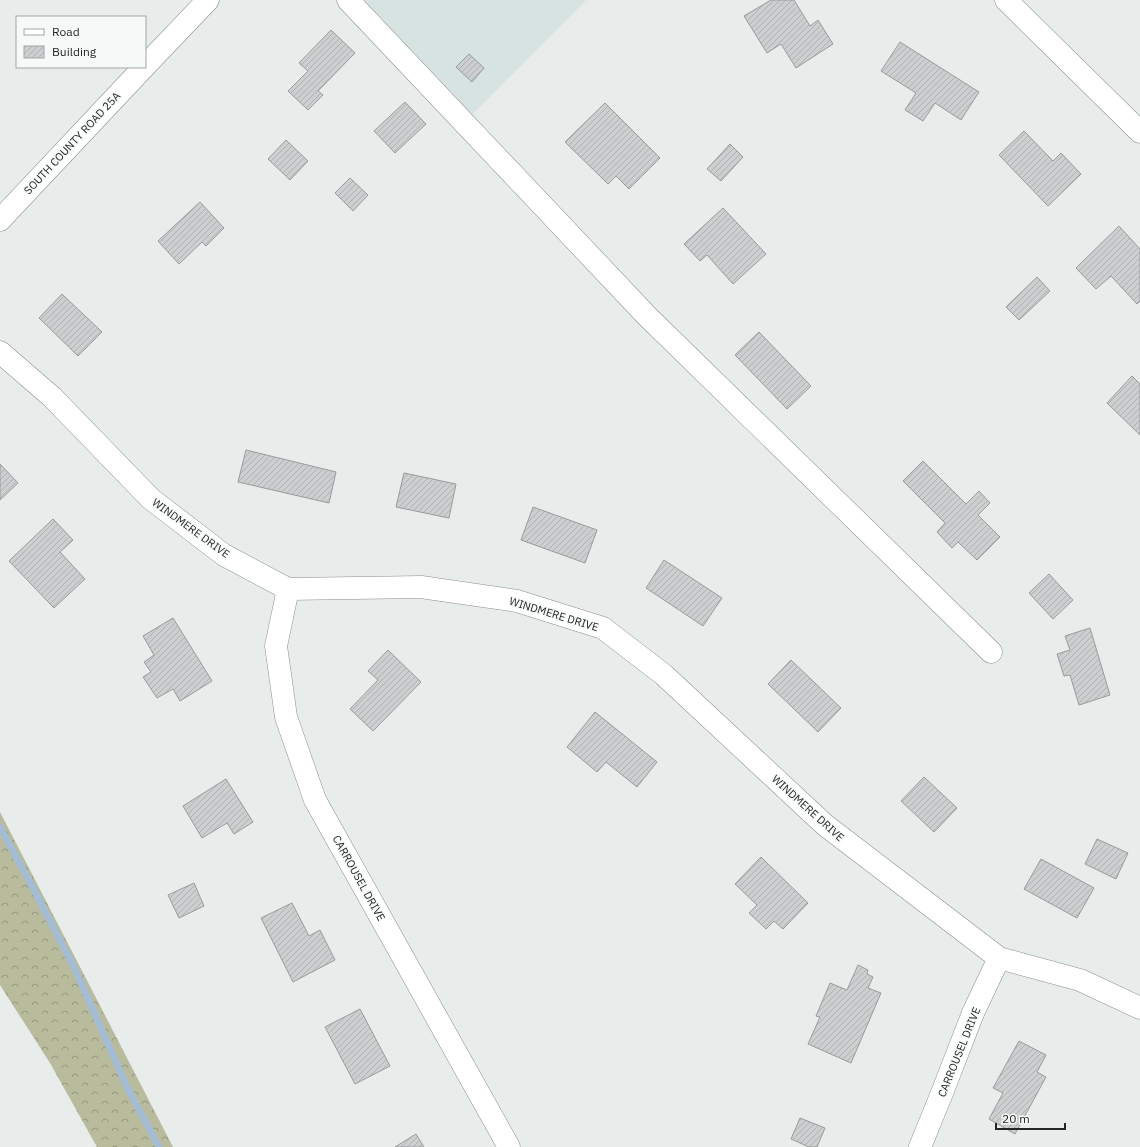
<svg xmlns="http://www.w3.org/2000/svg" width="1140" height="1147" font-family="'IBM Plex Sans',sans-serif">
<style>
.built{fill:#d6e3e0}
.forest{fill:url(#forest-crowns)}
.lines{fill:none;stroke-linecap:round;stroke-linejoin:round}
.stream{stroke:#a5bcd5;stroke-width:7}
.building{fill:url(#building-hatch);stroke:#979b9c}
.minor-casing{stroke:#8b8e8e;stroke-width:23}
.major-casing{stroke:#8b8e8e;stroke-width:23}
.minor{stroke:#fff;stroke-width:22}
.major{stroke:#fff;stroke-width:22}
.labels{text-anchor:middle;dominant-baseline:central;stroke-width:3;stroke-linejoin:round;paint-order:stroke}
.street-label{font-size:11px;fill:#242625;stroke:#f5f9f8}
</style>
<defs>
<pattern id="forest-crowns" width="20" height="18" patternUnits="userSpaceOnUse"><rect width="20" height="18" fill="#b8bb9c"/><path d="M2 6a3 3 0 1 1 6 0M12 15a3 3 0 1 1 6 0" fill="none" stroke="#95987f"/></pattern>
<pattern id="building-hatch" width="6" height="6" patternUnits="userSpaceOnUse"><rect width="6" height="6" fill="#cbcfd0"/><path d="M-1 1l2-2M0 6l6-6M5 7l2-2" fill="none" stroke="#aeb2b2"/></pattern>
</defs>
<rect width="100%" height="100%" fill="#e8eceb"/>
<polygon class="built" points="348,0 586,0 464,123"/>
<polygon class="forest" points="0,812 173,1147 97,1147 50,1063 0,985"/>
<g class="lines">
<polyline class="stream" points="0,827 31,884 74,967 128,1089 159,1147"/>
</g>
<g class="building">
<polygon points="771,0 794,0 810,26 818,20 833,44 796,68 781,44 767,53 744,16"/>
<polygon points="331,30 355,53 318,91 323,95 308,110 288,91 308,71 299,63"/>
<polygon points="900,42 979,92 961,120 935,103 923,121 905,110 916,93 881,71"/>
<polygon points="469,54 484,68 472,82 456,67"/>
<polygon points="405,102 426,124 395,153 374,131"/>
<polygon points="605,103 660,158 629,189 616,176 608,184 565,142"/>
<polygon points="1024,131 1053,161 1061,153 1081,174 1048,206 999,155"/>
<polygon points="286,140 308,161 290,180 268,159"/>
<polygon points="730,144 743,157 721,181 707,169"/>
<polygon points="350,178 368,195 353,211 335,193"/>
<polygon points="200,202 224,228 206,246 202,242 179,264 158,241"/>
<polygon points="723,208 766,254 733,284 707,255 700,261 684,244"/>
<polygon points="1119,226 1140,249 1140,301 1137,304 1111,276 1096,289 1076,268"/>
<polygon points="1037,277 1050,291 1019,320 1006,307"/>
<polygon points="62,294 102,332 78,356 39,318"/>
<polygon points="759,332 811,386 787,409 735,355"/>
<polygon points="1132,376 1140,384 1140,435 1107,403"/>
<polygon points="246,450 336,472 329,503 238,482"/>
<polygon points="923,461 966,504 979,491 990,503 978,515 1000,537 977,560 958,542 952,548 937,532 945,523 903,481"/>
<polygon points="0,464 18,483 0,500"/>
<polygon points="404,473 456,484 449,518 396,507"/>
<polygon points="533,507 597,530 585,563 521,540"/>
<polygon points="53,519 73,540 60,552 85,579 54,608 9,561"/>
<polygon points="664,560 722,598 703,626 646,588"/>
<polygon points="1049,574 1073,600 1053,619 1029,593"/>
<polygon points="173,618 212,681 180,701 173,689 157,698 143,677 151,672 144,662 154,655 143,636"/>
<polygon points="1090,628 1110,695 1079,705 1070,675 1064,676 1057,654 1070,650 1065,636"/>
<polygon points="388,650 421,682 373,731 350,709 378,680 368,671"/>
<polygon points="791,660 841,708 818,732 768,684"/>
<polygon points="595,712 657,762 637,787 606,762 597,772 567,747"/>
<polygon points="924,777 957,808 934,832 901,801"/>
<polygon points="226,779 253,822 234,834 227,823 202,838 183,806"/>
<polygon points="1097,839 1128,853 1116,879 1085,864"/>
<polygon points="761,857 808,903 783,929 774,921 766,929 749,913 757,905 735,884"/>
<polygon points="1041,859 1094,888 1077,918 1024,889"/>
<polygon points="194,883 204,906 179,918 168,895"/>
<polygon points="292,903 309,936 320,930 335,960 293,982 261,918"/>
<polygon points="858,965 868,970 867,974 873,977 868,988 881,993 851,1063 808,1044 820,1017 816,1016 830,983 847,990"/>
<polygon points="360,1009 390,1066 355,1084 325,1027"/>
<polygon points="1019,1041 1046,1055 1037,1072 1046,1077 1015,1134 989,1119 1003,1093 993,1088"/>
<polygon points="800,1118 825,1128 817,1147 809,1147 791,1139"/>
<polygon points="416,1134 424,1147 395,1147"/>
</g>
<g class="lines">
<defs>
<g id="minor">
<polyline points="348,0 647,316 991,652"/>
<polyline points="1006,0 1140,132"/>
<polyline points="0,352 52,397 151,499 224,555 288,589 421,587 517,601 603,628 664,675 825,825 999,958 1080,980 1140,1008"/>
<polyline points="288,589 276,646 286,717 315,800 509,1147"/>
<polyline points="920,1147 942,1093 973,1013 999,958"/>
</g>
<g id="major">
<polyline points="145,66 208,0"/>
<polyline points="0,220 144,67"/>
</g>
</defs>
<use href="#minor" class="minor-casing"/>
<use href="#major" class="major-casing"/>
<use href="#minor" class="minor"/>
<use href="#major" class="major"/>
</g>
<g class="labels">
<g class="street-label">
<text transform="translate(72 143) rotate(-47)">SOUTH COUNTY ROAD 25A</text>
<text transform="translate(191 528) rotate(36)">WINDMERE DRIVE</text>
<text transform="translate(554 614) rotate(17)">WINDMERE DRIVE</text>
<text transform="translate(808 808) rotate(42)">WINDMERE DRIVE</text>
<text transform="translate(359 878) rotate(61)">CARROUSEL DRIVE</text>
<text transform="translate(959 1052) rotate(-68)">CARROUSEL DRIVE</text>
</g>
</g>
<rect x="16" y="16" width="130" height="52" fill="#f5f9f8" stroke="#a1a5a4"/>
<rect x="24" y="29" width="20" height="6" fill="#ffffff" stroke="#a1a5a4"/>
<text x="52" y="36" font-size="12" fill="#242625">Road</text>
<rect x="24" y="46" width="20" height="12" fill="url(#building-hatch)" stroke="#a1a5a4"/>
<text x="52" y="56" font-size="12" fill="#242625">Building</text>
<path d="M996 1123v6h69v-6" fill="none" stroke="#242625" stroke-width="2"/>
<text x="1002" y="1123" font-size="12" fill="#242625" stroke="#f5f9f8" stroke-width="3" paint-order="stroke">20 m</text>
</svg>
